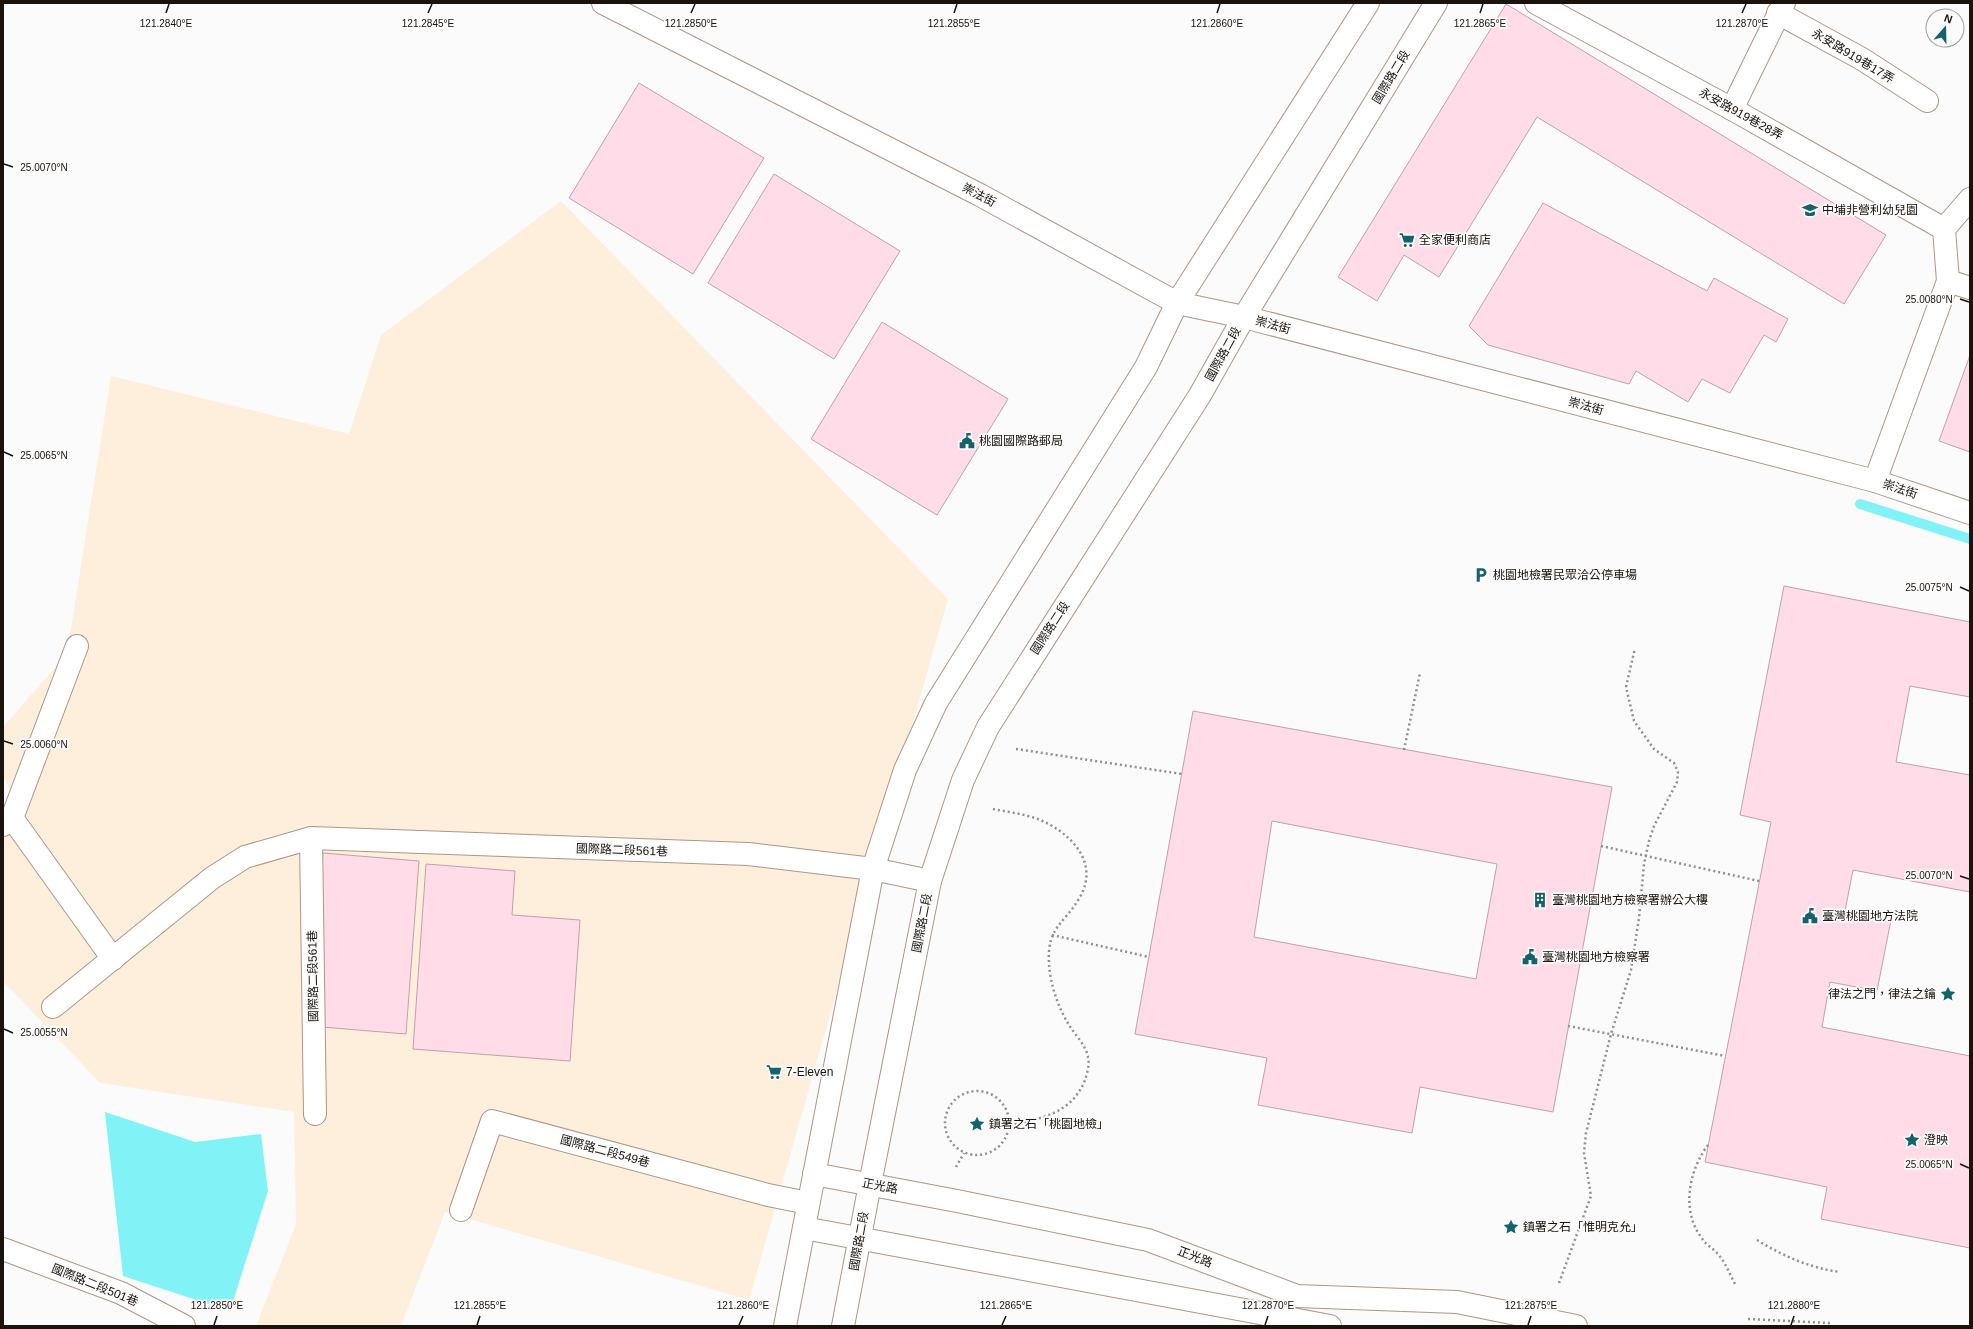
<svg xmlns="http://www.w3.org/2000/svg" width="1973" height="1329" font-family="Helvetica,'Noto Sans TC',sans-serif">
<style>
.industrial{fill:#feefdc}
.water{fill:#81f3f6}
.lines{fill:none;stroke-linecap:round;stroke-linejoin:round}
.stream{stroke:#81f3f6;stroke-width:10}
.building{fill:#ffdce8;stroke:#bea1ab;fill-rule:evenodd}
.minor-casing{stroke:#ad9686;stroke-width:24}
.path{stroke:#918e8b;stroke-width:2.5;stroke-dasharray:2 3;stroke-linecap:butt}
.minor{stroke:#fff;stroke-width:22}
.ticks{fill:none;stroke:#1a120c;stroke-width:1.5}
.labels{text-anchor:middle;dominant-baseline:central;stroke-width:3.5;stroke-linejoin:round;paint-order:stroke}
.street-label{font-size:12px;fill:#1a120c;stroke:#fbfbfb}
.poi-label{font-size:12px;fill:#1a120c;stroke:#fbfbfb;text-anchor:start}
.ticks-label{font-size:10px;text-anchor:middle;fill:#1a120c;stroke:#fbfbfb;stroke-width:3.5;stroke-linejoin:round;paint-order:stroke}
</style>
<rect width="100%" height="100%" fill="#fbfbfb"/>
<polygon class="industrial" points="561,201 948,599 749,1300 445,1212 401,1326 256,1326 296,1224 294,1112 100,1083 3,981 3,817 16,804 3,775 3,727 67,654 111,376 349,434 381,335"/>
<polygon class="water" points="105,1112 195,1142 261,1134 268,1191 230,1311 123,1276"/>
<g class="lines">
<polyline class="stream" points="1860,504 1970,539"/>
</g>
<g class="building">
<polygon points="1506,4 1886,235 1844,304 1537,117 1439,277 1404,255 1377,301 1338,277"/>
<polygon points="639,83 764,158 693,274 569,198"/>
<polygon points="774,174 900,251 834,359 708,283"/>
<polygon points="1543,203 1707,291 1714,278 1788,319 1776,342 1764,335 1730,393 1702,379 1688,402 1636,371 1629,384 1488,345 1469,326"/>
<polygon points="882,322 1008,399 937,515 811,439"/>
<polygon points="1970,355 1970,452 1939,441"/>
<polygon points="1784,586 1970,622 1970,697 1910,686 1896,762 1970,775 1970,892 1853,870 1845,911 1891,920 1877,991 1830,982 1822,1027 1970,1056 1970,1248 1821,1219 1827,1187 1705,1162 1771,822 1740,815"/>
<path d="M1193 711 1612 787 1553 1112 1420 1087 1412 1133 1258 1105 1267 1058 1135 1034ZM1272 821 1497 864 1476 979 1254 937Z"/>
<polygon points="323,853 419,861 406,1034 310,1026"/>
<polygon points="426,864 515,871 512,915 580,920 570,1061 413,1049"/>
</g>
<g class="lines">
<defs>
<g id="minor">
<polyline points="603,3 980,195 1177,303 1244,317 1875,481 1970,513"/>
<polyline points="1536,3 1732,109 1944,229"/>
<polyline points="1778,13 1862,59 1927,101"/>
<polyline points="1732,109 1784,3"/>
<polyline points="1948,281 1970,288"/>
<polyline points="1875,481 1948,281 1944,229 1970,199"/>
<polyline points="12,818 113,959"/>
<polyline points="3,825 12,818 77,646"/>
<polyline points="311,838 315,1114"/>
<polyline points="53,1007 212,878 245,857 311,838 748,854 873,869 930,881"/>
<polyline points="814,1174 957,1201 1148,1240 1297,1296 1457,1302 1576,1326"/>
<polyline points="461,1210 492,1121 768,1195 808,1203"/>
<polyline points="804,1228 1330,1326"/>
<polyline points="3,1249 121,1293 184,1326"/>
<polyline points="785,1326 873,869 905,770 936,703 1146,367 1177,303 1368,3"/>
<polyline points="843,1326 870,1184 930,881 963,780 988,727 1200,395 1244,317 1436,3"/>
</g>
</defs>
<use href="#minor" class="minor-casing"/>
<g class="path">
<polyline points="1016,749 1182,774"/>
<polyline points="1404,750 1420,673"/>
<path d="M993 809C1008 812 1024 814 1038 819 1070 832 1100 862 1080 897 1064 925 1047 926 1049 963 1050 985 1059 1010 1071 1028 1077 1037 1086 1046 1088 1057 1090 1065 1087 1073 1085 1080 1071 1115 1040 1118 1008 1126"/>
<polyline points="1601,846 1759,881"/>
<polyline points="1052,935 1149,957"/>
<polyline points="1568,1026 1725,1056"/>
<circle cx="977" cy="1123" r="32"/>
<path d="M1708 1145C1689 1170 1681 1210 1701 1237 1705 1244 1711 1247 1716 1252 1725 1261 1729 1273 1735 1284"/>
<polyline points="956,1167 964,1153"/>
<path d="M1757 1240C1783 1256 1810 1268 1840 1272"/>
<polyline points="1559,1283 1591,1196 1584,1153 1586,1133 1611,1034 1631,970 1639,918 1644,864 1649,841 1654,826 1677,782 1678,772 1674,763 1654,749 1634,721 1626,687 1635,648"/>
<polyline points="1748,1319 1830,1323"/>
</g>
<use href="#minor" class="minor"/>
</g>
<path class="ticks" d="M166 13 169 4M428 13 432 4M691 13 695 4M954 13 957 4M1217 13 1220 4M1480 13 1483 4M1742 13 1746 4M4 164 13 167M1960 299 1969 302M4 452 13 456M1960 587 1969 591M4 741 13 744M1960 876 1969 879M4 1029 13 1033M1960 1164 1969 1168M214 1325 217 1316M477 1325 480 1316M739 1325 743 1316M1002 1325 1006 1316M1265 1325 1268 1316M1528 1325 1531 1316M1791 1325 1794 1316"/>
<defs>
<symbol id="school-bare" viewBox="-9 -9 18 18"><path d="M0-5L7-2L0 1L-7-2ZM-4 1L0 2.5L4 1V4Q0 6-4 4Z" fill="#14626b" stroke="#fbfbfb" stroke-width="2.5" paint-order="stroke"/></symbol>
<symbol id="supermarket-bare" viewBox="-9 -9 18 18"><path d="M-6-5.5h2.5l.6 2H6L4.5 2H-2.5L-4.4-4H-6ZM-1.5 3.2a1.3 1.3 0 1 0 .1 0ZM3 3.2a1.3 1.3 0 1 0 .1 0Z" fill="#14626b" stroke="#fbfbfb" stroke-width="2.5" paint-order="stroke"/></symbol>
<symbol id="civic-bare" viewBox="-9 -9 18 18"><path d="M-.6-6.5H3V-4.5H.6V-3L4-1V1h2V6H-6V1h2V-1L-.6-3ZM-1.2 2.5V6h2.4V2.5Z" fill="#14626b" stroke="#fbfbfb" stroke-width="2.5" paint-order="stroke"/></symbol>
<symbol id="parking-bare" viewBox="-9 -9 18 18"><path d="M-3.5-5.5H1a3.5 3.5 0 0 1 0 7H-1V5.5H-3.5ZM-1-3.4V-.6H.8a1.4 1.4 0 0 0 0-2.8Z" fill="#14626b" stroke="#fbfbfb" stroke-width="2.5" paint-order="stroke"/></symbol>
<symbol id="building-bare" viewBox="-9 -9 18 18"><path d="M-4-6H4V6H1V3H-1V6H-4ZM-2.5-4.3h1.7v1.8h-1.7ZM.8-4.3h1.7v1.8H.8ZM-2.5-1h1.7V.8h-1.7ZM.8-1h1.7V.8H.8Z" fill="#14626b" stroke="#fbfbfb" stroke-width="2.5" paint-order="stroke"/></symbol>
<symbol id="sight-bare" viewBox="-9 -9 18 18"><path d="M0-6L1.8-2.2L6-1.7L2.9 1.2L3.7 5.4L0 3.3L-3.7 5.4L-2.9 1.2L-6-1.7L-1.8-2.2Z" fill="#14626b" stroke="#fbfbfb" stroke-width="2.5" paint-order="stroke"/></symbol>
</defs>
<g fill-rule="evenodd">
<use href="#school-bare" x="1799" y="199" width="22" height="22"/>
<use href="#supermarket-bare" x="1396" y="229" width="22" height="22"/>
<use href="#civic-bare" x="956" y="430" width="22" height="22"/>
<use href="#parking-bare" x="1470" y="564" width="22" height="22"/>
<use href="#building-bare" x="1529" y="889" width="22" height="22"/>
<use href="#civic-bare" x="1799" y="905" width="22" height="22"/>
<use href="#civic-bare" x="1519" y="946" width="22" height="22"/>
<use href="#sight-bare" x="1937" y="983" width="22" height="22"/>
<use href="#supermarket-bare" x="763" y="1061" width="22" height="22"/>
<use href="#sight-bare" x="966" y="1113" width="22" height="22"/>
<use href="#sight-bare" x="1901" y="1129" width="22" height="22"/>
<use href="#sight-bare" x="1500" y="1216" width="22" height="22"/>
</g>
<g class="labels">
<g class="street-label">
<text transform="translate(1853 56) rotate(31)">永安路919巷17弄</text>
<text transform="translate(1391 77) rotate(-59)">國際路二段</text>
<text transform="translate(1741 114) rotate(29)">永安路919巷28弄</text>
<text transform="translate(979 195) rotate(28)">崇法街</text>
<text transform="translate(1273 325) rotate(15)">崇法街</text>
<text transform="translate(1223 354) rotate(-61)">國際路二段</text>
<text transform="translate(1586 406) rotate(15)">崇法街</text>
<text transform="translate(1900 489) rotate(18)">崇法街</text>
<text transform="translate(1050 628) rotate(-57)">國際路二段</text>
<text transform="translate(622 850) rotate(2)">國際路二段561巷</text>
<text transform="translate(922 923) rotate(-79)">國際路二段</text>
<text transform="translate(313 976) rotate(-91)">國際路二段561巷</text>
<text transform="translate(605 1151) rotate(15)">國際路二段549巷</text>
<text transform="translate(880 1186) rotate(11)">正光路</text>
<text transform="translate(859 1241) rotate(-80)">國際路二段</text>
<text transform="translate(1195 1257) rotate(21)">正光路</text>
<text transform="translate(95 1285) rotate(22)">國際路二段501巷</text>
</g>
<g class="poi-label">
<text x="1822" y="210">中埔非營利幼兒園</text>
<text x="1419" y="240">全家便利商店</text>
<text x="979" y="441">桃園國際路郵局</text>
<text x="1493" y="575">桃園地檢署民眾洽公停車場</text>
<text x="1552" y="900">臺灣桃園地方檢察署辦公大樓</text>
<text x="1822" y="916">臺灣桃園地方法院</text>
<text x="1542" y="957">臺灣桃園地方檢察署</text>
<text x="1936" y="994" text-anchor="end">律法之門，律法之鑰</text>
<text x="786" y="1072">7-Eleven</text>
<text x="989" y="1124">鎮署之石「桃園地檢」</text>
<text x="1924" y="1140">澄映</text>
<text x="1523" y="1227">鎮署之石「惟明克允」</text>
</g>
</g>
<g class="ticks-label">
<text x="691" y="27">121.2850°E</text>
<text x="954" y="27">121.2855°E</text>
<text x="1217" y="27">121.2860°E</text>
<text x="1480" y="27">121.2865°E</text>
<text x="1742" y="27">121.2870°E</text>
<text x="166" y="27">121.2840°E</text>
<text x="428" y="27">121.2845°E</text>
<text x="44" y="171">25.0070°N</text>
<text x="1929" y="303">25.0080°N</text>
<text x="44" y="459">25.0065°N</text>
<text x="1929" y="591">25.0075°N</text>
<text x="44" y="748">25.0060°N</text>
<text x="1929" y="879">25.0070°N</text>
<text x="44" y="1036">25.0055°N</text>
<text x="1929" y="1168">25.0065°N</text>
<text x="217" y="1309">121.2850°E</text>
<text x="480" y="1309">121.2855°E</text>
<text x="743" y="1309">121.2860°E</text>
<text x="1006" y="1309">121.2865°E</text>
<text x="1268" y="1309">121.2870°E</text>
<text x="1531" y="1309">121.2875°E</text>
<text x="1794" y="1309">121.2880°E</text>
</g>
<rect width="1973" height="1329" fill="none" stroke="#1a120c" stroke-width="8"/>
<g transform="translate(1945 28) rotate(20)"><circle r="19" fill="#fbfbfb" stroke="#a19e9b"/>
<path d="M0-3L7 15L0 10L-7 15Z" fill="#14626b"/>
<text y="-6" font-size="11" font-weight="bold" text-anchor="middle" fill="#1a120c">N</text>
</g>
</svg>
